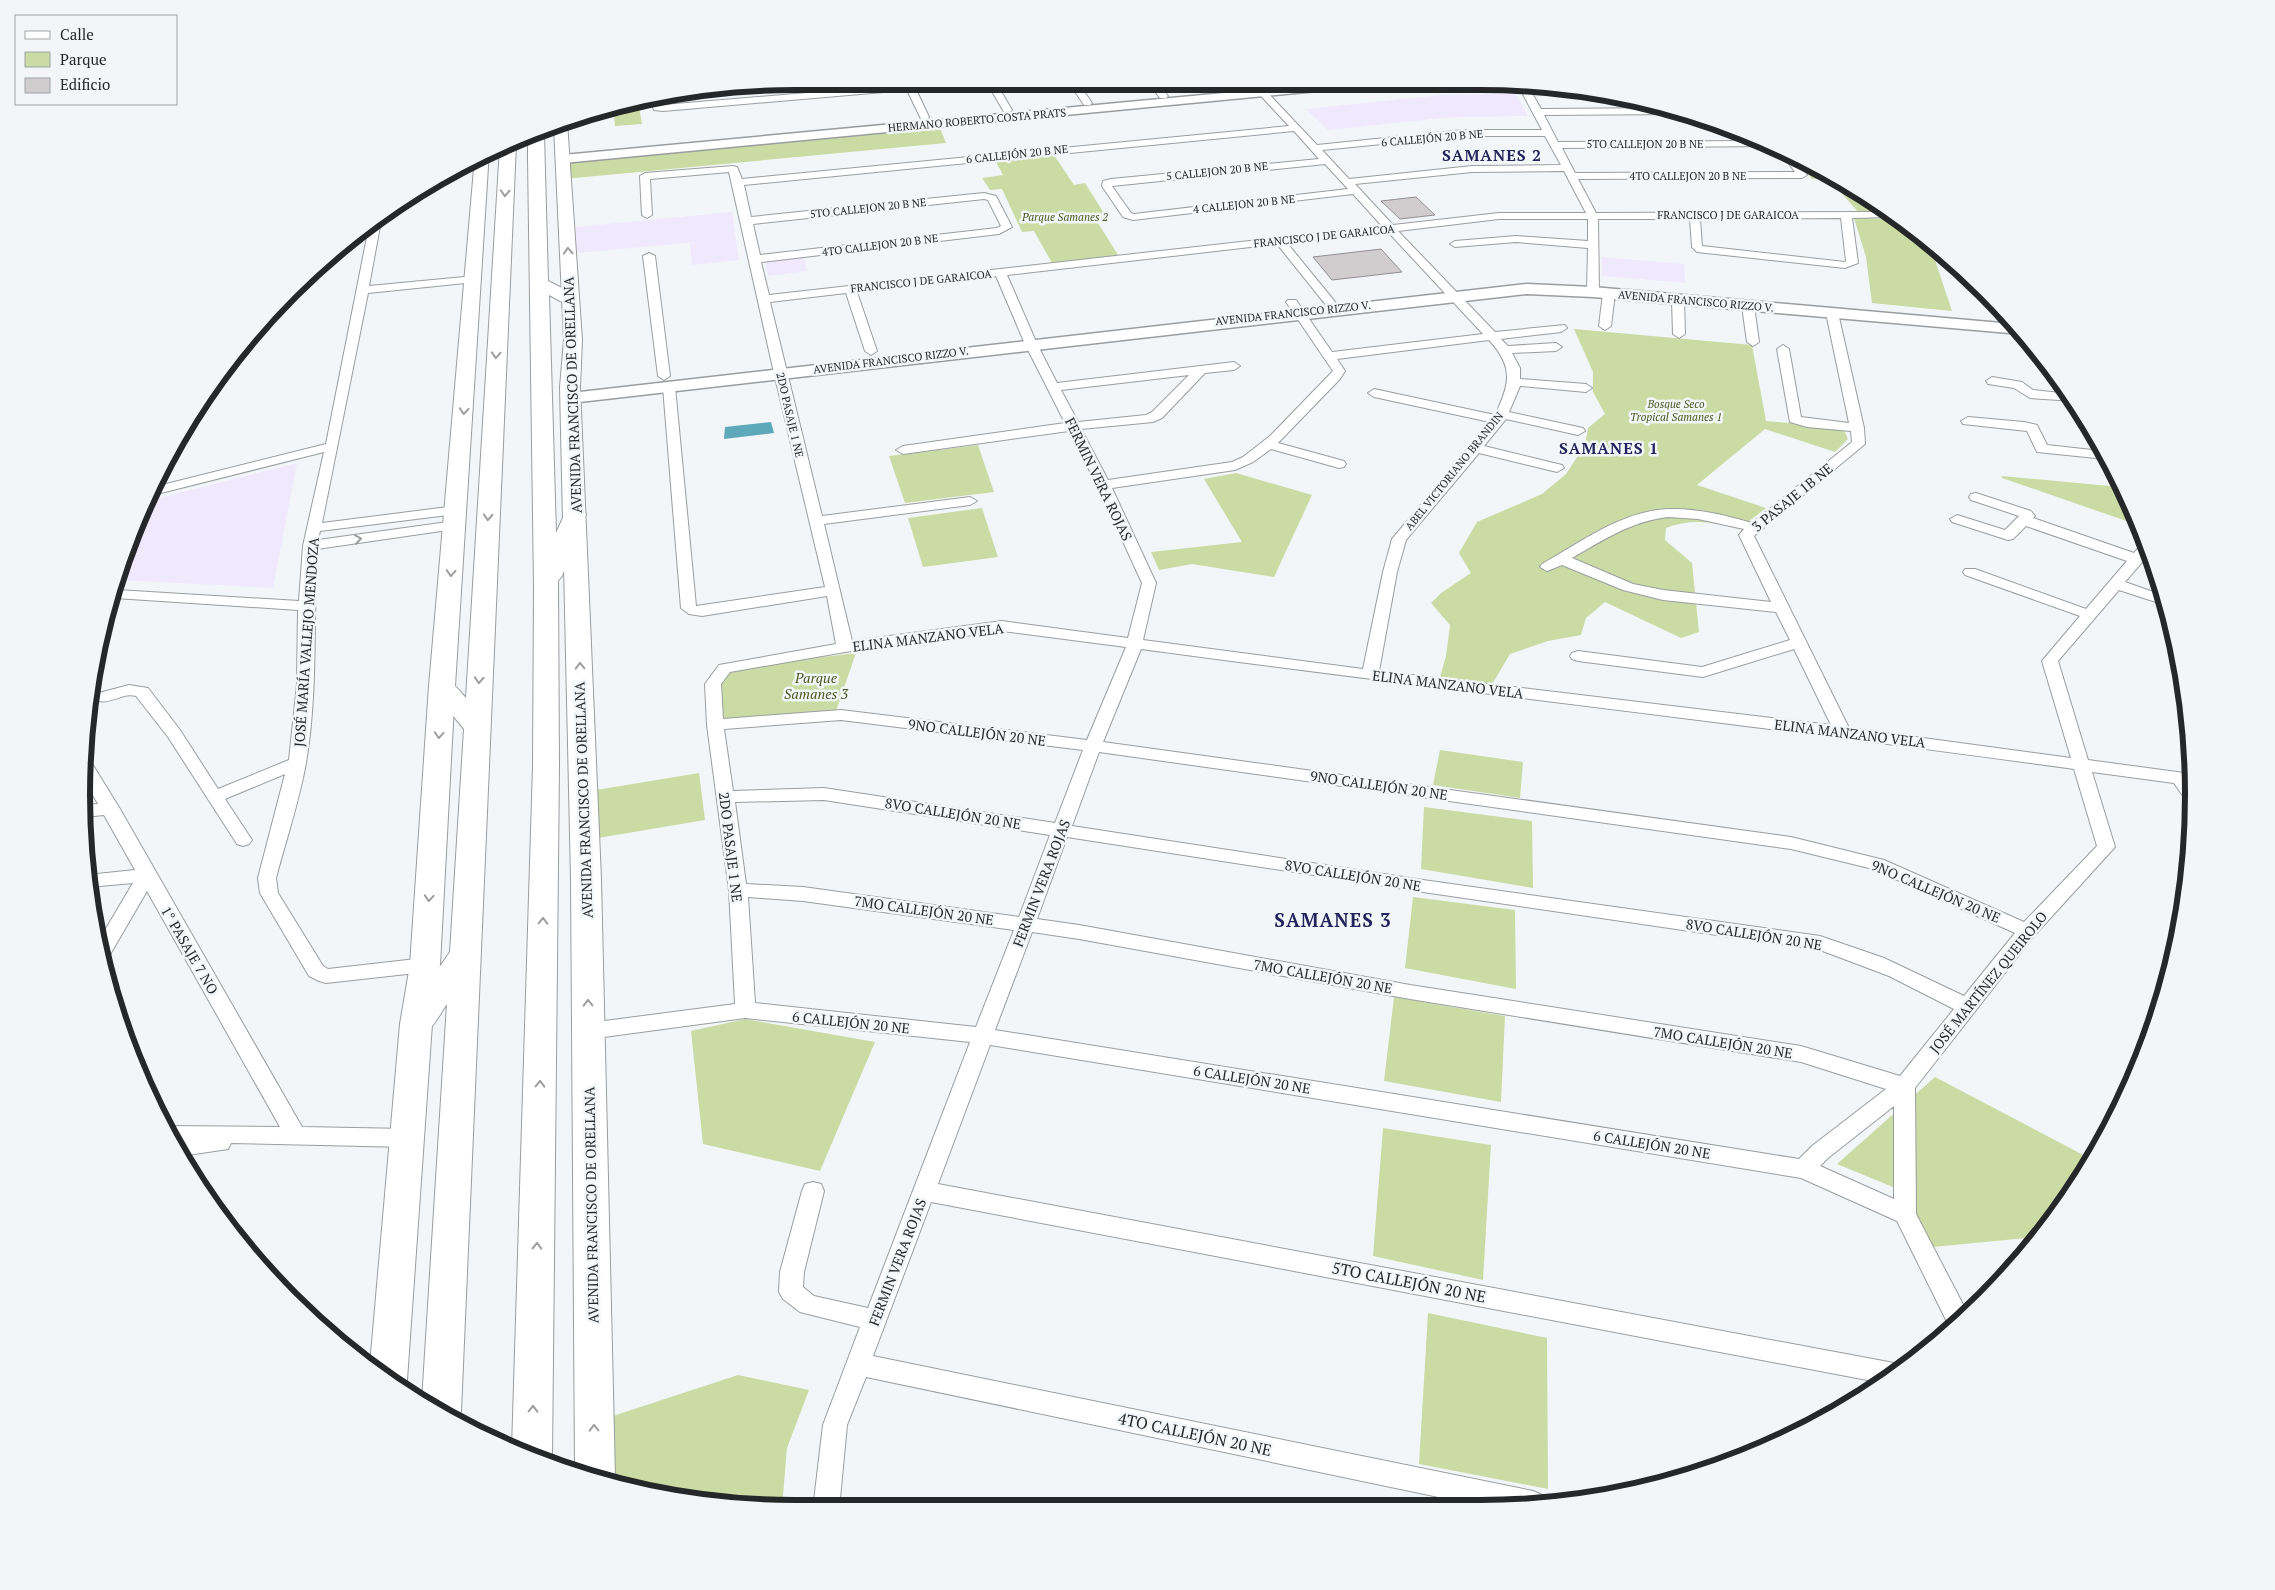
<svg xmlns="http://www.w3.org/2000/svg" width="2275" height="1590" font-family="'PT Serif',serif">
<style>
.education{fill:#f0e8fd}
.green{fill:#cadba4}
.water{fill:#5ea9b9}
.building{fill:#d1cdcf;stroke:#928e90}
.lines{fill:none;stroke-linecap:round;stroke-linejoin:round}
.minor-casing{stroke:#9a9d9f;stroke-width:2}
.tertiary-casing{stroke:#9a9d9f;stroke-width:3}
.secondary-casing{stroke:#9a9d9f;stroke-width:3}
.primary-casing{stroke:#9a9d9f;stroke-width:2}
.trunk-casing{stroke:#9a9d9f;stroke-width:2}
.minor{fill:#fff;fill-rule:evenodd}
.tertiary{fill:#fff;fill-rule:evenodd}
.secondary{fill:#fff;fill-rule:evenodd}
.primary{fill:#fff;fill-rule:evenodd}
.trunk{fill:#fff;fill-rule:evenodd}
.oneway{stroke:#9d9e9e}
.labels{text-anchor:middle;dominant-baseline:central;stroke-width:5;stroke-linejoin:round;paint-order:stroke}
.far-street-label{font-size:11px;fill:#262728;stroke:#f3f6f9}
.far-park-label{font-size:11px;font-style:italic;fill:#4a591d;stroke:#f3f6f9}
.street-label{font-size:14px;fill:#262728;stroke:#f3f6f9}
.park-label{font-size:14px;font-style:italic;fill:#4a591d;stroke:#f3f6f9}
.far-district-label{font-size:16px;font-weight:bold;letter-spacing:1px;fill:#22235c;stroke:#f3f6f9}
.near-street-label{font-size:16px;fill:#262728;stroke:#f3f6f9}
.district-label{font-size:19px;font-weight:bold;letter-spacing:1px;fill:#22235c;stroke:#f3f6f9}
.rim{fill:none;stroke:#262728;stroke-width:6}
</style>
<rect width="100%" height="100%" fill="#f3f6f9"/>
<g class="education">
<polygon points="1516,94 1528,116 1452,117 1328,130 1306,109 1441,95"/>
<polygon points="732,212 739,260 692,265 690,243 729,239 576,253 576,227"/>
<polygon points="804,255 807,271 768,276 765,260"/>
<polygon points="1602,257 1684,264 1685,283 1602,276"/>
<polygon points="297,463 273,588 120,580 136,522 147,501"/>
</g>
<g class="green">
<polygon points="638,102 642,124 615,126 613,105"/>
<polygon points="938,123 946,143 564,179 563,159"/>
<polygon points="1054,155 1074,185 1085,183 1109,221 1098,223 1118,255 1052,263 1034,231 1022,232 1002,189 990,190 982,178 1003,175 996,162"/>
<path d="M1801 165C1832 165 1860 195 1884 213H1859L1829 179H1812Z"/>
<polygon points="1854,218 1891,219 1933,251 1936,263 1923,262 1936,263 1952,311 1872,303 1866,257"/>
<path d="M1574 329 1752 345 1766 421 1843 428 1848 439 1835 452 1765 429 1697 485 1766 508 1739 529C1716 522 1690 518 1666 528L1665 540 1692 563 1699 632 1681 638 1605 602 1586 618 1581 635 1548 641 1510 654 1491 686 1439 680 1446 656 1450 625 1431 603 1441 593 1471 573 1459 553 1477 522 1542 494 1566 474 1585 445 1588 428 1605 414 1593 392V372Z"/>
<polygon points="978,445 994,492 905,503 889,456"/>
<polygon points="1236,473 1312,495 1274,577 1192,564 1159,570 1151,552 1242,542 1204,479"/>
<polygon points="2002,476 2121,487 2141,526 2002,478"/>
<polygon points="982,508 998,557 923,567 908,518"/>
<polygon points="856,653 836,711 718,719 723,674 790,661"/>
<polygon points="1440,750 1523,762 1520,798 1433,785"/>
<polygon points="699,773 705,820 598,838 596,790"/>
<polygon points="1424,807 1532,821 1533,888 1421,869"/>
<polygon points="1413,897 1515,910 1516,989 1405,968"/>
<polygon points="1394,997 1505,1016 1501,1102 1384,1081"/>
<polygon points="745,1019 875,1042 820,1171 703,1144 691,1031"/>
<polygon points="1935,1077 2091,1159 2073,1192 2036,1237 1933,1247 1905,1192 1837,1164"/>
<polygon points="1383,1128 1491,1145 1483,1280 1373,1256"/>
<polygon points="1428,1313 1547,1338 1548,1489 1419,1464"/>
<polygon points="738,1375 809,1390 787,1448 782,1507 655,1495 615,1483 613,1416"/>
</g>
<polygon class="water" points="771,422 774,433 724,439 725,427"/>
<g class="building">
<polygon points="1416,197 1435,215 1400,219 1381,201"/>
<polygon points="1381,249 1402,272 1332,280 1313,257"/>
</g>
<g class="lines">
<defs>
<g id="minor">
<polygon points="903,81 912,81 929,117 927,119 921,119 907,90 663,111 654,110 650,100 659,99 661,105 663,105 904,85"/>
<polygon points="986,81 995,81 1012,110 1010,112 1004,112"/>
<polygon points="1068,81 1077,81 1092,103 1090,105 1084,105"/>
<polygon points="1147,81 1156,81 1168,96 1166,98 1160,98"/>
<polygon points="1226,81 1235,81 1242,89 1234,91"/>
<polygon points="1311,81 1320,81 1321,82 1316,85"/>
<path d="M1518 85 1528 86 1541 109 1669 108 1683 112 1679 114 1544 115 1558 142 1758 141 1769 146 1562 148 1575 173 1795 172 1782 154 1783 152 1795 158 1807 175 1802 178 1578 179 1596 213 1882 212 1890 217 1852 218 1858 263 1845 268 1697 252 1692 247 1690 219H1598L1599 292 1593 295 1587 292 1588 248 1516 242 1455 247 1450 244 1455 241 1516 236 1588 241V219H1499L1398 231 1495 332 1565 325 1567 328 1561 332 1501 339 1508 346 1556 343 1562 347 1556 351 1512 353 1520 368V379L1586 384 1592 388 1586 392 1520 386 1509 412 1583 428 1585 431 1578 435 1506 419 1484 446 1562 465 1564 468 1557 472 1479 453 1406 540 1397 572 1379 671 1831 725 1794 649 1703 677 1578 661 1572 659 1570 656 1572 653 1578 651 1702 667 1790 640 1776 612 1663 600 1623 590 1562 565 1547 571 1540 567 1542 564C1581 542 1622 511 1668 509 1697 508 1725 515 1752 523L1852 442 1851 431 1807 427 1790 422 1777 349 1783 345 1789 349 1801 417 1849 423 1826 313 1832 309 1838 313 1864 428 1865 444 1754 536 1849 728 2071 758 2042 661 2080 616 1965 575 1963 572 1965 569H1975L2086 609 2127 561 2026 526 2013 539 2008 540 1952 522 1950 519 1957 515 2005 530 2019 516 1971 500 1969 497 1971 494 1976 493 2031 511 2035 516 2033 518 2134 553 2142 544 2146 543 2149 554 2125 582 2162 595 2165 605 2119 590 2058 661 2088 760 2192 774 2193 801 2183 796 2174 783 2092 772 2115 847 2034 936 1915 1088 1916 1214 1968 1314 1950 1328 1897 1221 1801 1178 990 1045 938 1184 1894 1363 1903 1367 1883 1383 931 1202 873 1356 1533 1491 1542 1495 1545 1502 1491 1508 866 1377 847 1425 839 1509H813L823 1425 860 1327 800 1312 783 1299 779 1292 780 1272 802 1191 805 1184 813 1182 821 1184 824 1191 804 1272 803 1287 814 1296 868 1308 970 1042 745 1018 589 1039 582 1036 579 1031 582 1026 589 1023 735 1004 729 890 707 725 705 684 719 665 836 644 827 596 702 616 689 614 681 608 663 387 669 383 675 387 696 606 825 587 774 373 729 172 650 179 652 215 647 218 642 215 640 176 645 173 733 166 737 167 742 179 1289 126 1260 95V91H1266L1317 145 1463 130H1542ZM1294 131 1319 159 1111 179 1103 181 1102 186 1123 217 1133 220 1353 194 1382 226 769 295 761 262 999 234 1012 227 996 196 984 193 751 217 744 185ZM1463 136H1545L1561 165 1472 166 1349 179 1322 150ZM1325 164 1348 189 1134 214 1131 213 1112 186ZM1564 171 1586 213H1499L1393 225 1355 184 1472 172ZM984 199 988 200 1001 226 997 228 760 255 753 224ZM1841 218 1846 261 1845 262 1702 246 1700 219ZM1388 232 1483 334 1332 352 1296 300H1288L1286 302 1333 371 1270 436 1243 457 1232 462 1108 480 1081 429 1153 422 1162 418 1205 373 1234 370 1240 366 1234 362 1057 383 1037 344 1007 275 1277 244 1330 310 1334 312 1340 308 1287 243ZM996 276 1025 344 1065 423 903 446 896 450 903 454 1069 431 1097 485 1142 583 1128 638 1002 621 852 641 824 524 970 505 977 501 970 497 822 516 770 302 846 293 865 351 871 355 877 351 857 292ZM1489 340C1514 367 1510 384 1495 415L1374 389 1368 393 1374 397 1490 422 1392 539 1383 572 1363 669 1143 640 1156 583 1112 488 1235 470 1253 462 1271 449 1339 468 1344 467 1346 464 1344 461 1278 443 1340 379 1345 371 1337 359ZM1189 375 1152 412 1146 415 1078 422 1061 390ZM1668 517 1698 519 1744 529 1739 535 1771 602 1663 590 1633 584 1572 558C1603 540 1632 521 1668 517ZM1002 631 1126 647 1087 740 841 710 723 719 721 684 730 672 845 652ZM1141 649C1452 691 1763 726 2074 769L2097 846 2024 922 1884 860 1791 837 1103 742ZM841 720 1083 750 1055 823 824 788 733 791 724 729ZM1099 752 1791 849 1873 869 2015 933 1964 996 1884 958 1820 936 1423 880 1072 826ZM824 800 1050 835 1019 917 803 887 746 884 735 802ZM1067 837 1423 892 1820 950 1889 976 1954 1009 1900 1076 1801 1046 1410 985 1079 925 1037 919ZM748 897 803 901 1014 930 976 1027 755 1003ZM1032 932 1079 939 1410 999 1801 1062 1886 1089 1812 1146 1799 1159 995 1030ZM1894 1106V1199L1820 1166 1828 1158Z"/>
<path d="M379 219 381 221 369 286 475 276 481 279 475 282 368 293 322 523 456 506 463 510 456 514 320 531 318 540 455 521 462 525 455 529 317 549C313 620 318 693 306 763 299 802 286 840 276 878L278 893 323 966 328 969 425 958 432 960 435 965 432 970 425 972 326 983 319 981 309 976 260 893 258 878 285 774 225 799 252 840 249 844 243 846 237 844 168 737 136 696C123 692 112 704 99 701L97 697 99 693 129 685 148 688 180 730 218 789 289 760 297 684 298 610 115 598 117 590 299 601 303 546 324 452 149 496 154 487 326 444 369 227Z"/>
<polygon points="649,253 655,256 670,376 664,380 658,376 643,256"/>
<polygon points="1609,290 1615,293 1611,326 1605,330 1599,326 1603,293"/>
<polygon points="1678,297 1684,300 1685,334 1679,338 1673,334 1672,300"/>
<polygon points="1748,302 1754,306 1759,342 1753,346 1747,342 1742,306"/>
<polygon points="1992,377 2022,382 2033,390 2070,394 2075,401 2030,398 2014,388 1988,384 1986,381"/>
<polygon points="1968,417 2024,422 2037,425 2047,445 2101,451 2106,459 2037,452 2027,431 1963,424 1961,421"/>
<polygon points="85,761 91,762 120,809 302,1127 407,1129 415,1132 418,1138 415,1144 407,1147 231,1143 228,1149 181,1156 164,1126 280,1127 147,891 108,958 104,959 98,942 133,883 89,887 87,875 135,870 104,815 84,817 84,805 98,804 85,781"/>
</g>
<polygon id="tertiary" points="1353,81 1396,81 1391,84 563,163 557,159 563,155"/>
<polygon id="secondary" points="1527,284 1593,287 2013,324 2021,334 1593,297 1527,294 571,403 565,402 562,398 565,394 571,393"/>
<g id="primary">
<polygon points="567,122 582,340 580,387 601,879 615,1477 613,1482 575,1470 571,879 560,387 564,340 554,127"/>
<polygon points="489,151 455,686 440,965 432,1024 407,1380 402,1391 370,1365 400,1024 410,965 429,686 475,157"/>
</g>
<g id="trunk">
<polygon points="542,131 544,134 548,281 576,295 579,299 576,303 570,304 564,303 549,295 556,533 567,509 575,507 583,509 586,514 562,576 558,581 559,766 552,1458 550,1463 512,1449 533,766 534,587 528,157 528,136"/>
<path d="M514 142 516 144 461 1411 457 1420 422 1401 447 1004C434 1022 430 1040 405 1033L400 1024 450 952 464 729 429 686 433 681C450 676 455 686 466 698L500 147Z"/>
</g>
</defs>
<use href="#minor" class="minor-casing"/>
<use href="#tertiary" class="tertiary-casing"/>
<use href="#secondary" class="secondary-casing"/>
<use href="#primary" class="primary-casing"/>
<use href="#trunk" class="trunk-casing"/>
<use href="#minor" class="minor"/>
<use href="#tertiary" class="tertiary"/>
<use href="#secondary" class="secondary"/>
<use href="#primary" class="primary"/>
<use href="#trunk" class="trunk"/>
</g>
<defs><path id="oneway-chevron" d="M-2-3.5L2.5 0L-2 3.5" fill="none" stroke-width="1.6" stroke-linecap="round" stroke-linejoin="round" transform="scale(1.25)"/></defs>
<g class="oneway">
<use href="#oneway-chevron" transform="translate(505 193) rotate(93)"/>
<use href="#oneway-chevron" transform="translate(568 251) rotate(-93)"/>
<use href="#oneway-chevron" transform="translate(496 355) rotate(93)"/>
<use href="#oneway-chevron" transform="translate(464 411) rotate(94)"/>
<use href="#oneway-chevron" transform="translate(488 517) rotate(93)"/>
<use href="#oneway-chevron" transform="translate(358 539) rotate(-8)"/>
<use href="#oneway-chevron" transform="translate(451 573) rotate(94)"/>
<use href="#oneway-chevron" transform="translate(580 666) rotate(-92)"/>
<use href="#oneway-chevron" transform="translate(479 680) rotate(93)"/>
<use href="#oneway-chevron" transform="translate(439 735) rotate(94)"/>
<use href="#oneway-chevron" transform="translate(429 898) rotate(94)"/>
<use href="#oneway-chevron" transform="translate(543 921) rotate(-89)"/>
<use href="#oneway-chevron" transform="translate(588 1003) rotate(-91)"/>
<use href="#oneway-chevron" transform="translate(540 1084) rotate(-89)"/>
<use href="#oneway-chevron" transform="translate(537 1246) rotate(-89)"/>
<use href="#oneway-chevron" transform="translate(533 1409) rotate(-89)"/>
<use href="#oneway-chevron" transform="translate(594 1428) rotate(-91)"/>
</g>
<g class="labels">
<g class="far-street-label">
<text transform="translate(977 120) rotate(-5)">HERMANO ROBERTO COSTA PRATS</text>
<text transform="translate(1432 138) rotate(-5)">6 CALLEJÓN 20 B NE</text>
<text x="1645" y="144">5TO CALLEJON 20 B NE</text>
<text transform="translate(1017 154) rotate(-6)">6 CALLEJÓN 20 B NE</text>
<text transform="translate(1217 171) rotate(-6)">5 CALLEJON 20 B NE</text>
<text x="1688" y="176">4TO CALLEJON 20 B NE</text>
<text transform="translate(1244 204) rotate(-6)">4 CALLEJON 20 B NE</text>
<text transform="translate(868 208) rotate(-6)">5TO CALLEJON 20 B NE</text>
<text x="1728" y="215">FRANCISCO J DE GARAICOA</text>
<text transform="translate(1324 236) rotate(-6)">FRANCISCO J DE GARAICOA</text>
<text transform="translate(880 245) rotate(-7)">4TO CALLEJON 20 B NE</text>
<text transform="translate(921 281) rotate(-6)">FRANCISCO J DE GARAICOA</text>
<text transform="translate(1696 301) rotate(5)">AVENIDA FRANCISCO RIZZO V.</text>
<text transform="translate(1293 313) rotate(-6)">AVENIDA FRANCISCO RIZZO V.</text>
<text transform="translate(891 360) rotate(-7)">AVENIDA FRANCISCO RIZZO V.</text>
<text transform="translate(790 415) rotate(77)">2DO PASAJE 1 NE</text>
<text transform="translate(1454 471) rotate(-51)">ABEL VICTORIANO BRANDIN</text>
</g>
<g class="far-park-label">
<text x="1065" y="217">Parque Samanes 2</text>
<text x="1676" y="404">Bosque Seco<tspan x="1676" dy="13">Tropical Samanes 1</tspan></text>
</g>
<g class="street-label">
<text transform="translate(572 395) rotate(-92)">AVENIDA FRANCISCO DE ORELLANA</text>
<text transform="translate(1099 479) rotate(64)">FERMIN VERA ROJAS</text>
<text transform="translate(1792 497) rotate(-39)">3 PASAJE 1B NE</text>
<text transform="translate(928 637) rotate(-7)">ELINA MANZANO VELA</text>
<text transform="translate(306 642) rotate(-86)">JOSÉ MARÍA VALLEJO MENDOZA</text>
<text transform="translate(1448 684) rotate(7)">ELINA MANZANO VELA</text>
<text transform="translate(977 732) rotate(7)">9NO CALLEJÓN 20 NE</text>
<text transform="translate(1850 733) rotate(7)">ELINA MANZANO VELA</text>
<text transform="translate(1379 785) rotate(8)">9NO CALLEJÓN 20 NE</text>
<text transform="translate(583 800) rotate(-92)">AVENIDA FRANCISCO DE ORELLANA</text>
<text transform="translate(953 813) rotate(9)">8VO CALLEJÓN 20 NE</text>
<text transform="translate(731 847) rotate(83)">2DO PASAJE 1 NE</text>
<text transform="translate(1353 875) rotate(9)">8VO CALLEJÓN 20 NE</text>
<text transform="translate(1041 883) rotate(-69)">FERMIN VERA ROJAS</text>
<text transform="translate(1936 891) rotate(23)">9NO CALLEJÓN 20 NE</text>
<text transform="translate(924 910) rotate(8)">7MO CALLEJÓN 20 NE</text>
<text transform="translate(1754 934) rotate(9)">8VO CALLEJÓN 20 NE</text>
<text transform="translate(190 950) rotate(60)">1° PASAJE 7 NO</text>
<text transform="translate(1323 976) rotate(10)">7MO CALLEJÓN 20 NE</text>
<text transform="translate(1988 982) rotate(-51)">JOSÉ MARTÍNEZ QUEIROLO</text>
<text transform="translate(851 1022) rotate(6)">6 CALLEJÓN 20 NE</text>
<text transform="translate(1723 1042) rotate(9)">7MO CALLEJÓN 20 NE</text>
<text transform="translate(1252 1079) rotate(9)">6 CALLEJÓN 20 NE</text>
<text transform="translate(1652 1144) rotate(9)">6 CALLEJÓN 20 NE</text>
<text transform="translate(591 1205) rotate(-91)">AVENIDA FRANCISCO DE ORELLANA</text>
<text transform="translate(897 1262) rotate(-69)">FERMIN VERA ROJAS</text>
</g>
<g class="park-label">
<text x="816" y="677">Parque<tspan x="816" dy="16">Samanes 3</tspan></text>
</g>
<g class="far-district-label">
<text x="1492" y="155">SAMANES 2</text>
<text x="1609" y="448">SAMANES 1</text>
</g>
<g class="near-street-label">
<text transform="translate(1409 1282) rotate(11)">5TO CALLEJÓN 20 NE</text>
<text transform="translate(1195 1434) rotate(12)">4TO CALLEJÓN 20 NE</text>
</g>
<g class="district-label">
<text x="1333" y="919">SAMANES 3</text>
</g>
</g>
<path d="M0 0H2275V1590H0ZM795 90H1480A705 705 0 0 1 2185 795V795A705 705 0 0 1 1480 1500H795A705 705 0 0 1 90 795V795A705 705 0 0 1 795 90Z" fill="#f3f6f9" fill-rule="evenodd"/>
<path class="rim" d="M795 90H1480A705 705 0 0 1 2185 795V795A705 705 0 0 1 1480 1500H795A705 705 0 0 1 90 795V795A705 705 0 0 1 795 90Z"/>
<rect x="15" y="15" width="162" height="90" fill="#f3f6f9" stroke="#a1a3a5"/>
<rect x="25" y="31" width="25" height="8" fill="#ffffff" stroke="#a1a3a5"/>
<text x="60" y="40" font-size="15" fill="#262728">Calle</text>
<rect x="25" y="52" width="25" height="15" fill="#cadba4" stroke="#a1a3a5"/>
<text x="60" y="65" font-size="15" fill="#262728">Parque</text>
<rect x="25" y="78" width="25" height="15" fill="#d1cdcf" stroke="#a1a3a5"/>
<text x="60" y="90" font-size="15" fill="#262728">Edificio</text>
</svg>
